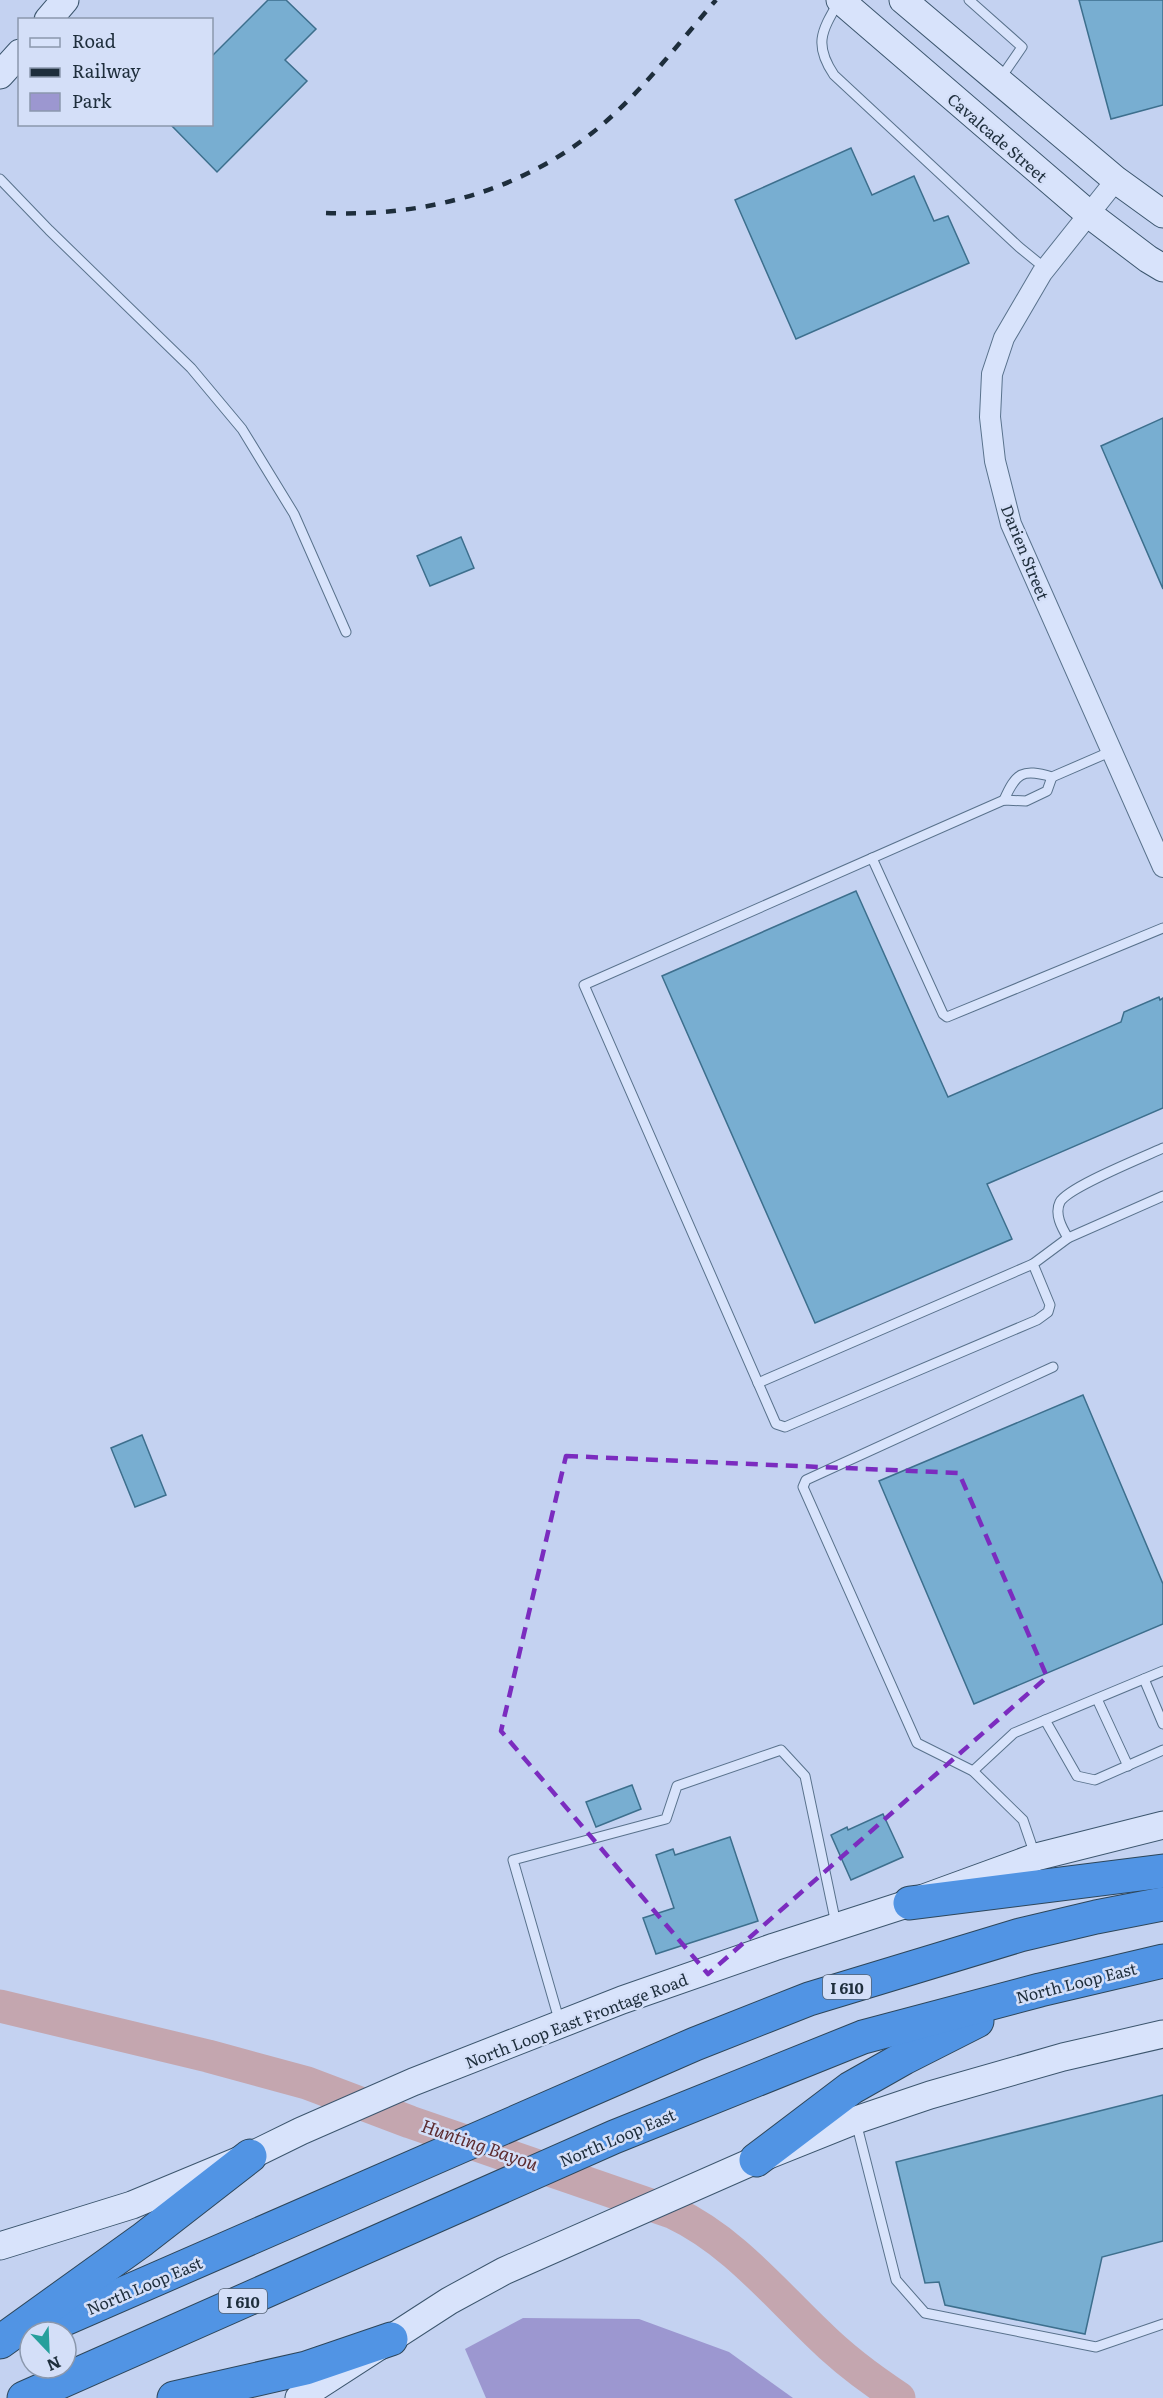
<svg xmlns="http://www.w3.org/2000/svg" width="1163" height="2398" font-family="Literata,serif">
<style>
.green{fill:#9c97d0}
.lines{fill:none;stroke-linecap:round;stroke-linejoin:round}
.river{stroke:#c4a6af;stroke-width:33}
.building{fill:#78aed1;stroke:#3d6f8d;stroke-width:1.5}
.lane-casing{stroke:#59728c;stroke-width:11}
.street-casing{stroke:#59728c;stroke-width:22}
.secondary-casing{stroke:#3c566e;stroke-width:29}
.highway-casing{stroke:#2d465a;stroke-width:35}
.lane{stroke:#d8e3fb;stroke-width:9}
.street{stroke:#d8e3fb;stroke-width:20}
.secondary{stroke:#d8e3fb;stroke-width:27}
.highway{stroke:#5194e4;stroke-width:33}
.rail{stroke:#1e2e3c;stroke-width:4.5;stroke-dasharray:10 10;stroke-linecap:butt}
.marked{fill:none;stroke:#7b2cbf;stroke-width:4.5;stroke-dasharray:12 8;stroke-linejoin:round}
.labels{text-anchor:middle;dominant-baseline:central;stroke-width:5;stroke-linejoin:round;paint-order:stroke}
.shield{fill:#d4dff8;stroke:#556374;stroke-width:1.5}
.shield-label{font-size:15px;font-weight:bold;fill:#1e2e3c}
.street-label{font-size:16px;fill:#1e2e3c;stroke:#d4dff8}
.water-label{font-size:18px;font-style:italic;fill:#5c2c30;stroke:#d4dff8}
</style>
<rect width="100%" height="100%" fill="#c4d2f1"/>
<polygon class="green" points="523,2318 639,2319 729,2352 793,2398 486,2398 465,2349"/>
<g class="lines">
<path class="river" d="M0 2006 208 2056 307 2083 410 2122 674 2213C731 2240 772 2290 817 2333 842 2358 870 2379 899 2398"/>
</g>
<g class="building">
<polygon points="268,0 286,0 316,29 285,60 307,81 217,172 170,124 212,124 212,56"/>
<polygon points="1079,0 1163,0 1163,105 1111,119"/>
<polygon points="851,148 872,195 914,176 934,221 948,216 969,263 796,339 735,200"/>
<polygon points="1163,418 1163,589 1101,446"/>
<polygon points="461,537 474,568 430,586 417,556"/>
<polygon points="856,891 948,1097 1121,1022 1124,1012 1159,997 1160,1000 1163,998 1163,1108 987,1184 1012,1239 815,1323 662,976"/>
<polygon points="1083,1395 1163,1584 1163,1624 974,1704 879,1481"/>
<polygon points="142,1435 166,1495 135,1507 111,1448"/>
<polygon points="632,1785 641,1809 596,1827 586,1802"/>
<polygon points="883,1814 903,1857 851,1880 831,1835 847,1827 848,1830"/>
<polygon points="730,1837 758,1921 656,1954 643,1918 674,1908 656,1855 673,1849 675,1855"/>
<polygon points="1163,2095 1163,2241 1102,2257 1085,2334 945,2305 939,2282 925,2283 896,2162"/>
</g>
<g class="lines">
<defs>
<g id="lane">
<polyline points="969,0 1022,47 1000,79"/>
<path d="M838 3C821 32 814 45 834 75L1019 247 1046 269"/>
<polyline points="0,179 49,230 191,368 242,429 294,514 346,632"/>
<polyline points="1052,777 1047,791 1026,801 1004,800 584,985 776,1424 785,1427 1037,1320 1048,1312 1050,1305 1033,1264 1068,1238 1163,1196"/>
<path d="M1004 800C1016 773 1022 768 1052 777L1112 751"/>
<polyline points="872,858 943,1014 947,1017 1163,928"/>
<path d="M1068 1238C1062 1228 1054 1214 1060 1202 1068 1187 1144 1157 1163 1148"/>
<polyline points="758,1383 1033,1264"/>
<polyline points="1144,1679 1163,1724"/>
<polyline points="1097,1699 1128,1766"/>
<polyline points="1045,1720 1077,1776 1095,1780 1163,1750"/>
<polyline points="973,1771 1014,1733 1163,1671"/>
<polyline points="1035,1855 1023,1820 973,1771 917,1743 803,1487 806,1480 1053,1367"/>
<polyline points="560,2023 513,1860 666,1819 677,1786 781,1750 805,1776 836,1924"/>
<polyline points="856,2122 896,2280 925,2313 1096,2347 1163,2324"/>
</g>
<polyline id="street" points="1116,180 1042,273 1004,338 992,374 990,417 995,461 1011,524 1163,867"/>
<g id="secondary">
<polyline points="840,0 1090,215 1148,259 1163,268"/>
<polyline points="903,0 1116,180 1163,214"/>
<polyline points="48,20 65,0"/>
<polyline points="0,75 20,53"/>
<polyline points="0,2246 132,2205 250,2156 301,2131 413,2082 622,2000 774,1947 910,1903 1036,1857 1163,1825"/>
<polyline points="299,2398 449,2301 504,2271 756,2160 856,2120 930,2095 1063,2057 1163,2034"/>
</g>
<g id="highway">
<polyline points="910,1903 1163,1871"/>
<polyline points="756,2160 851,2088 904,2058 977,2021"/>
<polyline points="35,2332 695,2044 809,1999 1020,1935 1096,1917 1163,1904"/>
<polyline points="0,2342 142,2240 250,2156"/>
<polyline points="24,2398 614,2137 863,2037 1040,1990 1163,1961"/>
<polyline points="174,2398 306,2368 391,2339"/>
</g>
</defs>
<use href="#lane" class="lane-casing"/>
<use href="#street" class="street-casing"/>
<use href="#secondary" class="secondary-casing"/>
<use href="#highway" class="highway-casing"/>
<use href="#lane" class="lane"/>
<use href="#street" class="street"/>
<use href="#secondary" class="secondary"/>
<use href="#highway" class="highway"/>
<path class="rail" d="M326 213C421 217 516 193 592 133 637 98 678 44 716 0"/>
</g>
<path class="marked" d="M566 1456 959 1473 1047 1677 708 1974 501 1731Z"/>
<g class="labels">
<g class="shield">
<rect x="823" y="1975" width="48" height="24" rx="4.5"/>
<rect x="219" y="2289" width="48" height="24" rx="4.5"/>
</g>
<g class="shield-label">
<text x="847" y="1987">I 610</text>
<text x="243" y="2301">I 610</text>
</g>
<g class="street-label">
<text transform="translate(998 137) rotate(41)">Cavalcade Street</text>
<text transform="translate(1026 552) rotate(68)">Darien Street</text>
<text transform="translate(1076 1982) rotate(-14)">North Loop East</text>
<text transform="translate(576 2020) rotate(-21)">North Loop East Frontage Road</text>
<text transform="translate(617 2137) rotate(-23)">North Loop East</text>
<text transform="translate(144 2285) rotate(-23)">North Loop East</text>
</g>
<g class="water-label">
<text transform="translate(480 2144) rotate(19)">Hunting Bayou</text>
</g>
</g>
<rect x="18" y="18" width="195" height="108" fill="#d4dff8" stroke="#8b98ad" stroke-width="1.5"/>
<rect x="30" y="38" width="30" height="9" fill="#d8e3fb" stroke="#8b98ad" stroke-width="1.5"/>
<text x="72" y="48" font-size="18" fill="#1e2e3c">Road</text>
<rect x="30" y="68" width="30" height="9" fill="#1e2e3c" stroke="#8b98ad" stroke-width="1.5"/>
<text x="72" y="78" font-size="18" fill="#1e2e3c">Railway</text>
<rect x="30" y="93" width="30" height="18" fill="#9c97d0" stroke="#8b98ad" stroke-width="1.5"/>
<text x="72" y="108" font-size="18" fill="#1e2e3c">Park</text>
<g transform="translate(48 2350) rotate(157)"><circle r="28" fill="#d4dff8" stroke="#8b98ad" stroke-width="1.5"/>
<path d="M0-4.5L10 22L0 15L-10 22Z" fill="#269f9c"/>
<text y="-9" font-size="16" font-weight="bold" text-anchor="middle" fill="#1e2e3c">N</text>
</g>
</svg>
